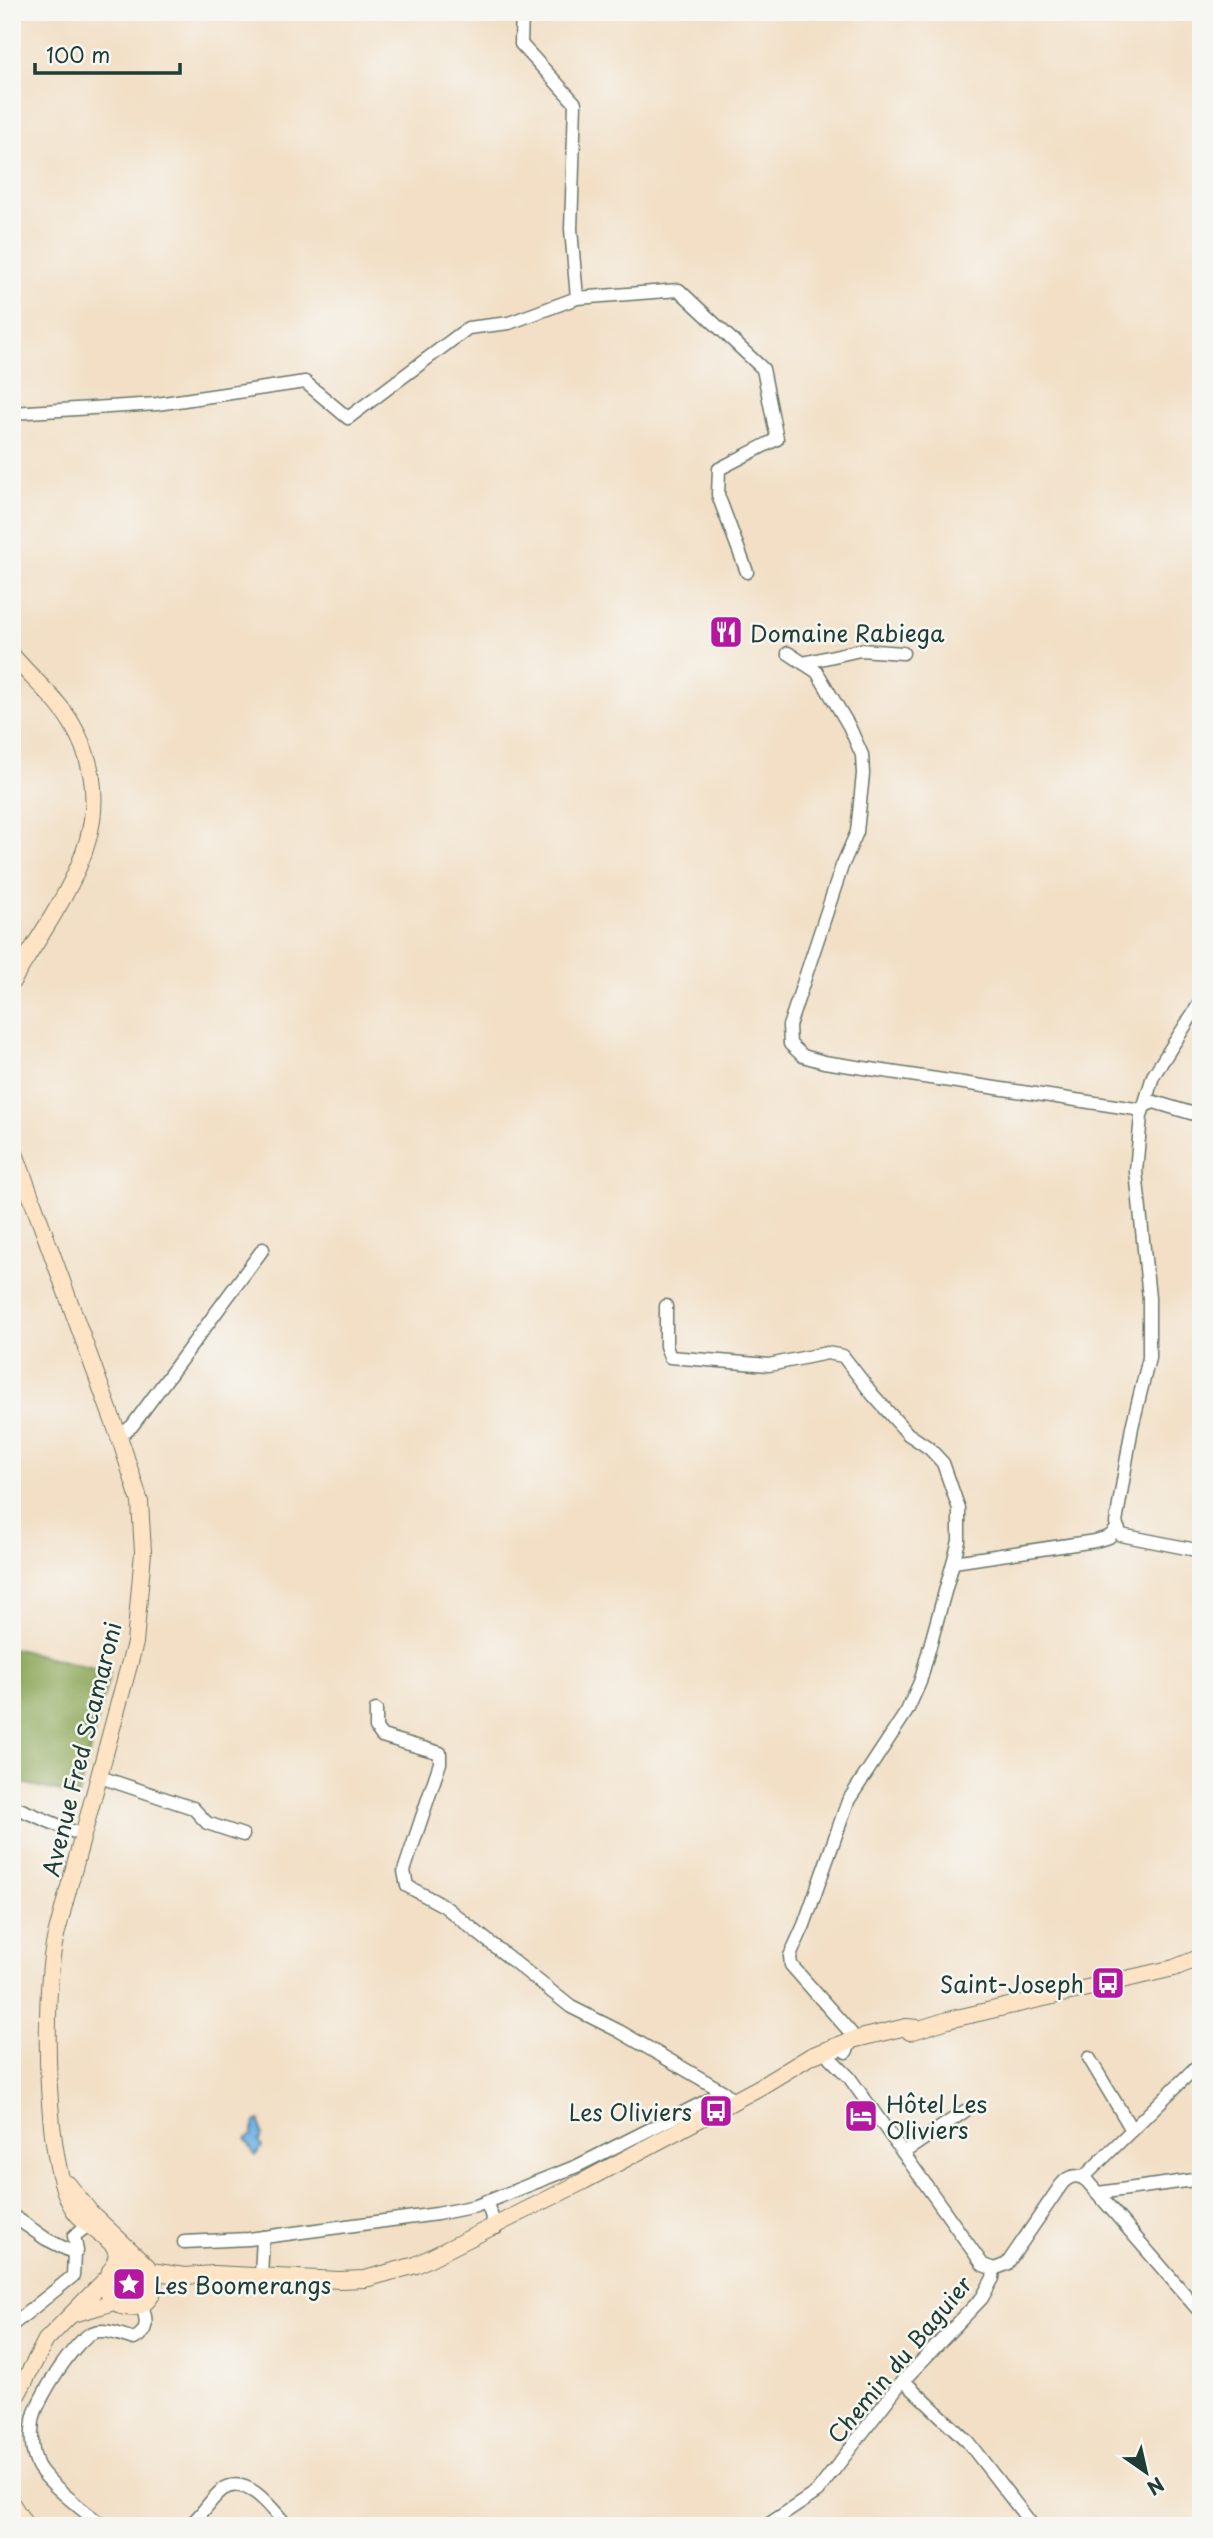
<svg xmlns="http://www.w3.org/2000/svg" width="1213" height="2538" font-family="'Playpen Sans',sans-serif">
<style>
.green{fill:#afbf61;stroke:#677e4a;stroke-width:2}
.forest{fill:#8ba657;stroke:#557246;stroke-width:2}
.water{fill:#72b3e6;stroke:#48788d;stroke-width:2}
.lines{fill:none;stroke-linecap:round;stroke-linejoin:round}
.street-casing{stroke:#697667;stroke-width:15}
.secondary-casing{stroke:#697667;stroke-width:18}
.street{stroke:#fff;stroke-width:12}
.secondary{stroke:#fee4c5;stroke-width:16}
.labels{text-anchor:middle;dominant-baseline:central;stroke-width:5;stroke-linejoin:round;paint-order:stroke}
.poi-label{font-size:23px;fill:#1f3d34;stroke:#f6f6f2;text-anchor:start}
.street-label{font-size:23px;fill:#1f3d34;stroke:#f6f6f2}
</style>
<rect width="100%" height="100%" fill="#f6f6f2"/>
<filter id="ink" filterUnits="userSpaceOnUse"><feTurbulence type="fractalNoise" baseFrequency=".0143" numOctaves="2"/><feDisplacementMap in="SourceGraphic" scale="14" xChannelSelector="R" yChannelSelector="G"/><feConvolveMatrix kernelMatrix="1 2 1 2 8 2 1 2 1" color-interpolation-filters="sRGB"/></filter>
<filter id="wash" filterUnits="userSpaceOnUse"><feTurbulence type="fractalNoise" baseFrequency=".00686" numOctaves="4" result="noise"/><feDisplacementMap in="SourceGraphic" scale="28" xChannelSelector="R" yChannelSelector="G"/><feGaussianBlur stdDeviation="1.57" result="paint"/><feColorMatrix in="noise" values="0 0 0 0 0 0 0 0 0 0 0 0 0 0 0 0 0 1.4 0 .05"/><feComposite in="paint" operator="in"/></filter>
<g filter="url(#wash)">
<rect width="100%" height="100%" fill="#f2dfc5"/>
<polygon class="green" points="123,2268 141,2270 145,2274 147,2292 132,2302 116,2294 115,2276"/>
<polygon class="forest" points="12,1648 110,1672 78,1796 12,1781"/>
<polygon class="water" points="260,2121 262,2136 258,2142 262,2147 255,2156 246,2139 252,2135 255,2122"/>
</g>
<g filter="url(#ink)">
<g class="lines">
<defs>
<g id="street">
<polyline points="522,12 521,44 575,103 571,229 577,298"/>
<polyline points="12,413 157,404 305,382 348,418 468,328 509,323 577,298 679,290 763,369 777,439 719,469 718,495 747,572"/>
<polyline points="788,653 817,672 849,726 862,755 863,774 857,832 842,866 789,1026 790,1044 803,1056 824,1062 1142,1110"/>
<polyline points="803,663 860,650 903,653"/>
<polyline points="1201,1001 1153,1076 1141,1116 1136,1171 1149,1298 1149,1358 1132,1427 1116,1523 1121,1535 1201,1551"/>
<polyline points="1144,1106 1154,1102 1201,1116"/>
<polyline points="666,1306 666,1346 670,1357 769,1365 827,1353 843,1356 873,1395 908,1434 929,1448 943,1463 959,1509 959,1541 920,1682 907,1711 848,1801 804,1925 790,1956 791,1965 851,2033 852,2040 846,2052"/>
<polyline points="119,1436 132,1426 263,1249"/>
<polyline points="954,1562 1095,1541 1109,1537 1117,1529"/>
<polyline points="376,1710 376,1728 382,1736 440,1753 440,1763 404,1871 407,1886 444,1906 571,2007 619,2031 724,2092 734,2101"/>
<polyline points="100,1777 193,1808 207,1823 243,1835"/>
<polyline points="12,1806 84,1836"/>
<path d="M841 2049 832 2052 830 2058 849 2077 983 2265 994 2269 1007 2264 1061 2185C1068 2176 1077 2173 1087 2181L1201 2313"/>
<polyline points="1089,2058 1132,2130"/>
<polyline points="903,2153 965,2111"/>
<polyline points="1083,2178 1201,2062"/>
<polyline points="1098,2193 1201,2179"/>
<polyline points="486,2201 496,2228"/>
<polyline points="12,2215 46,2239 74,2253 77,2251 74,2236 92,2222"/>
<polyline points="184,2242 249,2239 437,2214 476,2206 577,2166 724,2092"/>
<polyline points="261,2276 263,2237"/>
<polyline points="12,2325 73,2276 74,2253"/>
<polyline points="903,2380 968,2442 1033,2526"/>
<path d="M104 2526C88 2515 44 2480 37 2464 31 2451 31 2435 33 2421 35 2402 74 2341 92 2333 104 2327 123 2336 134 2339 149 2331 147 2320 142 2305"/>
<path d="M188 2526C202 2517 209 2500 222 2490 247 2472 273 2510 287 2526"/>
<polyline points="766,2526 817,2492 899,2385 982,2298 993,2278 994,2269"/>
</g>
<g id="secondary">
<path d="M12 655C31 678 57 698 72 724 129 821 61 899 12 982"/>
<path d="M12 1145 122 1445 140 1502 143 1552 135 1643 63 1909C60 1922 55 1936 53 1950 44 2004 44 2167 74 2210 84 2225 102 2233 114 2246L117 2254 114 2266"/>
<polyline points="910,2032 948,2020 1174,1968 1201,1957"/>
<path d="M68 2184 90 2212 147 2266C164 2287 147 2314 121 2306L107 2291 110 2271 120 2262H141"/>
<polyline points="151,2271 184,2276 214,2274 339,2280 365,2279 416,2265 584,2181 760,2087 811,2056 852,2040 906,2027 918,2028"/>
<polyline points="73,2314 114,2302"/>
<polyline points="12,2405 46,2340 107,2278"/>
<polyline points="12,2504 26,2526"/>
</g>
</defs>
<use href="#street" class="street-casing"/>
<use href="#secondary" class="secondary-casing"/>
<use href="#street" class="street"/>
<use href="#secondary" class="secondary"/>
</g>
</g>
<defs>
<symbol id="restaurant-square" viewBox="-11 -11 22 22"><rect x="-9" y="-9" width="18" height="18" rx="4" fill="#b5179e" stroke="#f6f6f2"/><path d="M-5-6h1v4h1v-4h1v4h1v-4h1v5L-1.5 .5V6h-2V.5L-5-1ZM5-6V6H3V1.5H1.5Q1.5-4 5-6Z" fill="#fff"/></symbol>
<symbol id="bus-square" viewBox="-11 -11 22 22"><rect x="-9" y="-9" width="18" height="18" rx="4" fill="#b5179e" stroke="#f6f6f2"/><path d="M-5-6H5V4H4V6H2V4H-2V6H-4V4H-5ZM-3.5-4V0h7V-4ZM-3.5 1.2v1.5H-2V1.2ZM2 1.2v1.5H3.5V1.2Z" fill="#fff"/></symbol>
<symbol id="hotel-square" viewBox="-11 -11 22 22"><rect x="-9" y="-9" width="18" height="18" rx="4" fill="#b5179e" stroke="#f6f6f2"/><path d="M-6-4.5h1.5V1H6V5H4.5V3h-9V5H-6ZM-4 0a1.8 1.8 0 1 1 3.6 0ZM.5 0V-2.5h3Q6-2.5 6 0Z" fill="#fff"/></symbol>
<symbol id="sight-square" viewBox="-11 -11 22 22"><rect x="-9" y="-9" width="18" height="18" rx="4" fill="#b5179e" stroke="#f6f6f2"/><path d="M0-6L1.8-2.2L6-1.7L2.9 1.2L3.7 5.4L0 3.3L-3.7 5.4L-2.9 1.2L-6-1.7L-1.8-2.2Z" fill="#fff"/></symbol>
</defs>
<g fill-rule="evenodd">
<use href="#restaurant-square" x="707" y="613" width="38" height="38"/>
<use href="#bus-square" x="1089" y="1964" width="38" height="38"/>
<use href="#bus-square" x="697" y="2092" width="38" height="38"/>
<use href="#hotel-square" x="842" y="2097" width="38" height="38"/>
<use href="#sight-square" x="110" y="2265" width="38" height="38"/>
</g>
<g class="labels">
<g class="poi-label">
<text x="750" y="632">Domaine Rabiega</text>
<text x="1084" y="1983" text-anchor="end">Saint-Joseph</text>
<text x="886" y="2103">Hôtel Les<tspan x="886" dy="26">Oliviers</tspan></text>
<text x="692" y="2111" text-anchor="end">Les Oliviers</text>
<text x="154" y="2284">Les Boomerangs</text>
</g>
<g class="street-label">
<text transform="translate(81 1749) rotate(-76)">Avenue Fred Scamaroni</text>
<text transform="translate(899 2359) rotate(-50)">Chemin du Baguier</text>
</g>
</g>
<rect width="1213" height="2538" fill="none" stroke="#f6f6f2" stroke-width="42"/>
<g transform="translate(1146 2472) rotate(146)" stroke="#f6f6f2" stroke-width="5" paint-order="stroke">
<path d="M0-5L12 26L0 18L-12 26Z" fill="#1f3d34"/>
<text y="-10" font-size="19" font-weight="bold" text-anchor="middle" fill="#1f3d34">N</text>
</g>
<path d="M35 63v10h145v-10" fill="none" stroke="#1f3d34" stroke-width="3.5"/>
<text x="46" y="63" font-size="21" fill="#1f3d34" stroke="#f6f6f2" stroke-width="5" paint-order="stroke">100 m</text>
</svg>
